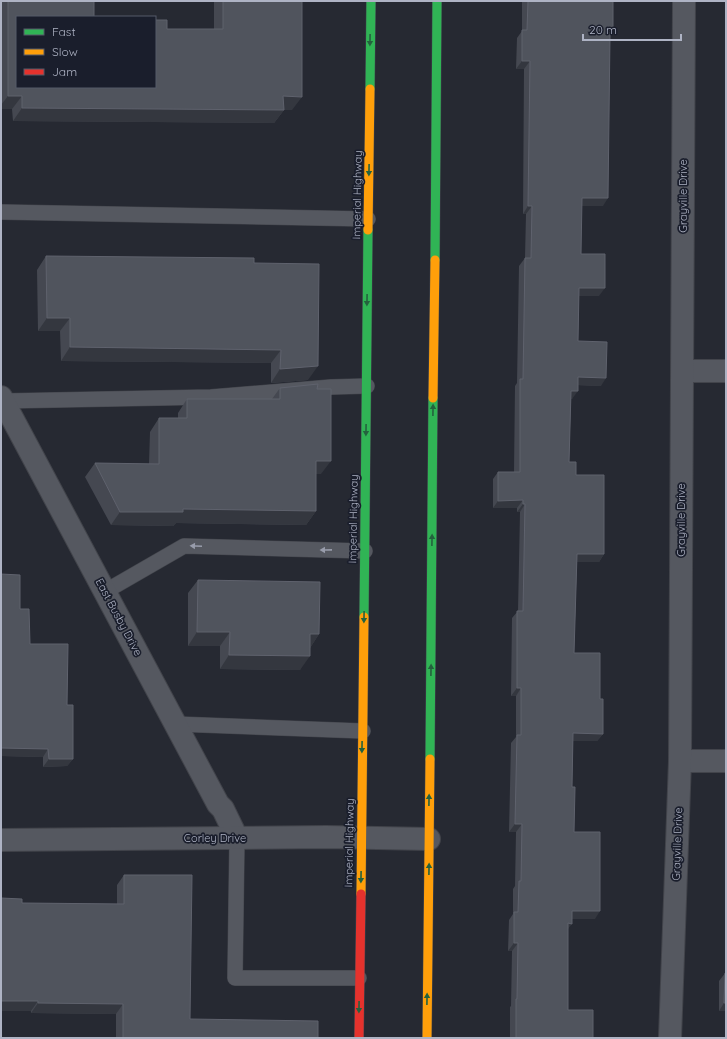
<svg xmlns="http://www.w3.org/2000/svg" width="727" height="1039" font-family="Quicksand,sans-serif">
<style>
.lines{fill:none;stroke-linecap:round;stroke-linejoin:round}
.lane-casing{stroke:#42444b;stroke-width:16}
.street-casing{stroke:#42444b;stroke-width:24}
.fast-casing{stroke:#43464f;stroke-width:10}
.slow-casing{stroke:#43464f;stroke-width:10}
.jam-casing{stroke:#43464f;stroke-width:10}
.lane{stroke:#555860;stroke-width:15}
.street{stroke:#555860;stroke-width:22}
.fast{stroke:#30b455;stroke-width:9}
.slow{stroke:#ff9f0a;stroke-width:9}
.jam{stroke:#e5322d;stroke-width:9}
.wall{fill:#454851}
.shaded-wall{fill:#34373f}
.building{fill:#50545d;stroke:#5f626d}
.oneway{fill:#24623e}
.oneway2{fill:#989cab}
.labels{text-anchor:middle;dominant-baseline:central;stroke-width:3.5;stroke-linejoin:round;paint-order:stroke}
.street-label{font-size:11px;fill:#aeb3c4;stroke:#1a1e2c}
</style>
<rect width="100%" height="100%" fill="#262932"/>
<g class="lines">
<defs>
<g id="lane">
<polyline points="1,212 368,219"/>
<polyline points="3,401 211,397 331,387 367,386"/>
<polyline points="106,591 184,546 365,551"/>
<polyline points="176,724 363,731"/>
<polyline points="237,838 235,978 359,978"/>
</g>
<g id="street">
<polyline points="683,371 726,371"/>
<polyline points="1,397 218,804 223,809 237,838"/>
<polyline points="680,761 726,761"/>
<polyline points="1,840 326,837 429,839"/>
<polyline points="670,1038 680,761 684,1"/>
</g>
<g id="fast">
<polyline points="370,89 371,1"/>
<polyline points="435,260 437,1"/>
<polyline points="364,617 368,230"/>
<polyline points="430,759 433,398"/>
</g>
<g id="slow">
<polyline points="368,230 370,89"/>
<polyline points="433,398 435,260"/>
<polyline points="361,894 364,617"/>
<polyline points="427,1038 430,759"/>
</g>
<polyline id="jam" points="359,1038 361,894"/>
</defs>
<use href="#lane" class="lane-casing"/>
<use href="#street" class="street-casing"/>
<use href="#fast" class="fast-casing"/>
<use href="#slow" class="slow-casing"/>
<use href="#jam" class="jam-casing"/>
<use href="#lane" class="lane"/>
<use href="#street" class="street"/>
<use href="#fast" class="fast"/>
<use href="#slow" class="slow"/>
<use href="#jam" class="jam"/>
</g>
<g class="wall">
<polygon points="1,1 94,1 17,17 167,29 214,29 214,1 302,1 292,110 284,110 274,123 13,121 12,109 1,109"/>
<polygon points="522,1 613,1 611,31 610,36 603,206 581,206 581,254 599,296 579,296 578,341 601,386 578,385 572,399 571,399 569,462 576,475 604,554 599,562 577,562 574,653 600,699 603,734 597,741 573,741 572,787 574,832 595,919 572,919 568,929 568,1010 593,1038 510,1038 510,1007 511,1006 512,951 508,951 509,920 513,914 513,889 515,886 516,832 509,832 511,743 516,737 516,696 511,696 512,618 518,611 520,512 517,512 517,508 493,508 493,479 498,472 514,472 515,386 517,383 519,266 525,258 526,214 523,214 524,69 516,69 517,38 522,31"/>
<polygon points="46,256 254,263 308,380 271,383 271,363 61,361 60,331 38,331 37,270"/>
<polygon points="280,388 321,474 316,474 316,511 306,525 176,523 173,526 111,525 85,477 95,463 149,464 150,432 159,418 178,418 178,413 187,399 272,399"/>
<polygon points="1,574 20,609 30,644 67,705 73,759 67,766 43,767 43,757 1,756"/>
<polygon points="198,580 319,634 310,648 300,670 220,669 220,646 188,646 188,593"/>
<polygon points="124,875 190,1019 318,1038 116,1038 116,1014 31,1013 22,903 117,904 117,885"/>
<polygon points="726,972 726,1038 725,1038 725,1011 719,1011 719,981"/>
</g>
<g class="shaded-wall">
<polygon points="522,61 530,61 524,69 516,69"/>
<polygon points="8,96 22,96 12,109 1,109 1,105"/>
<polygon points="283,96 302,97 292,110 284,110 274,123 13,121 22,108"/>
<polygon points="582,198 608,198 603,206 576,206"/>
<polygon points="528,206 532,206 526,214 523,214"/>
<polygon points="579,288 605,288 599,296 573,296"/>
<polygon points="47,318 70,318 60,331 38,331"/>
<polygon points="70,347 281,350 271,363 61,361"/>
<polygon points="318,366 308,380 271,383 280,369"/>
<polygon points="578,377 606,378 601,386 572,385"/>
<polygon points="571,391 578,391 572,399 566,399"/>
<polygon points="316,461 331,461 321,474 307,474"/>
<polygon points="523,500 517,508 493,508 498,501"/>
<polygon points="523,504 525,504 520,512 517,512"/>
<polygon points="183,509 316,511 306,525 176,523 173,526 111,525 120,512"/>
<polygon points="577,554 604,554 599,562 572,562"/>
<polygon points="197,632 230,632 220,646 188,646"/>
<polygon points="310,634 319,634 310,648"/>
<polygon points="229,655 310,656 300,670 220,669"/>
<polygon points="517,688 521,688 516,696 511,696"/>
<polygon points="573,733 603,734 597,741 568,741"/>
<polygon points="1,748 48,749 43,757 1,756"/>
<polygon points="49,759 73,759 67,766 43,767"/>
<polygon points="515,824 522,824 516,832 509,832"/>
<polygon points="572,911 600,911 595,919 566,919"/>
<polygon points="568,923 572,924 566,931"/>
<polygon points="514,943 518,943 512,951 508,951"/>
<polygon points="1,1001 38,1001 31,1011 1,1011"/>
<polygon points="38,1003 123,1004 116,1014 31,1013"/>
<polygon points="724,1003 726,1003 726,1010 725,1011 719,1011"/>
</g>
<g class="building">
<polygon points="8,1 94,1 94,17 17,17 17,87 155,87 155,20 167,20 167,29 223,29 223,1 302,1 302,97 283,96 284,110 22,108 22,96 8,96"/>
<polygon points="528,1 613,1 613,28 611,28 611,34 610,34 608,198 582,198 581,254 605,254 605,288 579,288 578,341 607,342 606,378 578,377 578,391 571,391 569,462 576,462 576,475 604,475 604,554 577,554 574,653 600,653 600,699 603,699 603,734 573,733 572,787 575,787 574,832 600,832 600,911 572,911 572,924 568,923 568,1010 593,1010 593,1038 516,1038 516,999 517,999 518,943 514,943 514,912 518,912 519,881 521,881 522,824 515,824 517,735 521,735 521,688 517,688 517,611 523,611 525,504 523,504 523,500 498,501 498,472 520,472 520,379 523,379 525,258 531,258 532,206 528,206 530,61 522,61 522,30 527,30"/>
<polygon points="46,256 254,258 254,263 319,264 318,366 280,369 281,350 70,347 70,318 47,318"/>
<polygon points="318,384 317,389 331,389 331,461 316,461 316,511 183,509 183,512 120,512 95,463 159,464 159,418 187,418 187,399 280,399 280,388"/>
<polygon points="1,574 20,575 20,609 29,609 30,644 68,644 67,705 73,705 73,759 49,759 48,749 1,748"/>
<polygon points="198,580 320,582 319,634 310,634 310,656 229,655 230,632 197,632"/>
<polygon points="124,875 192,875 190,1019 318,1021 318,1038 123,1038 123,1004 38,1003 38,1001 1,1001 1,898 22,899 22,903 124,904"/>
<polygon points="726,972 726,1003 724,1003 725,973"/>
</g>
<defs><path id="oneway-solid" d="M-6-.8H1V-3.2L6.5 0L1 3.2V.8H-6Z"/></defs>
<g class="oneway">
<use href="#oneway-solid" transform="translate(370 40) rotate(91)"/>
<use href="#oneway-solid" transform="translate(369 170) rotate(91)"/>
<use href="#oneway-solid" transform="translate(367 300) rotate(91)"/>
<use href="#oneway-solid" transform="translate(433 410) rotate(-89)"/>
<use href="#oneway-solid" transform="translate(366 430) rotate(91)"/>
<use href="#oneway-solid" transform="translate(432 540) rotate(-89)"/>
<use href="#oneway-solid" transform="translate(364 617) rotate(91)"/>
<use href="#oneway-solid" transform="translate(431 670) rotate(-89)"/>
<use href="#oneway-solid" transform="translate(362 747) rotate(91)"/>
<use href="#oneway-solid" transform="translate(429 800) rotate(-89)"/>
<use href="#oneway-solid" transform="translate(429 869) rotate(-89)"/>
<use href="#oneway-solid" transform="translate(361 877) rotate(91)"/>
<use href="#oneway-solid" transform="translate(427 999) rotate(-89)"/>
<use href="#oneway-solid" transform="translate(359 1007) rotate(91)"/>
</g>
<g class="oneway2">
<use href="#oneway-solid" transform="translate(196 546) rotate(-178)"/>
<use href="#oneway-solid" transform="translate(326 550) rotate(179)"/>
</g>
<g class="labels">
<g class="street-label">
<text transform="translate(357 195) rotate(-89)">Imperial Highway</text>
<text transform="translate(683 196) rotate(-90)">Grayville Drive</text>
<text transform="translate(353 519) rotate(-89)">Imperial Highway</text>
<text transform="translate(681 520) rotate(-90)">Grayville Drive</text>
<text transform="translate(119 617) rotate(62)">East Busby Drive</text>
<text x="215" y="838">Corley Drive</text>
<text transform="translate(349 843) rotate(-89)">Imperial Highway</text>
<text transform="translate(677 844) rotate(-88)">Grayville Drive</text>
</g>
</g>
<rect width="727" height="1039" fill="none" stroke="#aeb3c4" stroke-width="4"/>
<rect x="16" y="16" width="140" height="72" fill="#1a1e2c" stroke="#555a69"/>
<rect x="24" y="29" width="20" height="6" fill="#30b455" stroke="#555a69"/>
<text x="52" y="36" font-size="12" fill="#aeb3c4">Fast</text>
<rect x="24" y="49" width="20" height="6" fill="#ff9f0a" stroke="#555a69"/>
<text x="52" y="56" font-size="12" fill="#aeb3c4">Slow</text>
<rect x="24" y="69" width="20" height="6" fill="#e5322d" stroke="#555a69"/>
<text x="52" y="76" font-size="12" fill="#aeb3c4">Jam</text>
<path d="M583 34v6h98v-6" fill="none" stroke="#aeb3c4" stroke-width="2"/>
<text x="589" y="34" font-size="12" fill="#aeb3c4" stroke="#1a1e2c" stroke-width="3" paint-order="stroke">20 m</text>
</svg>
